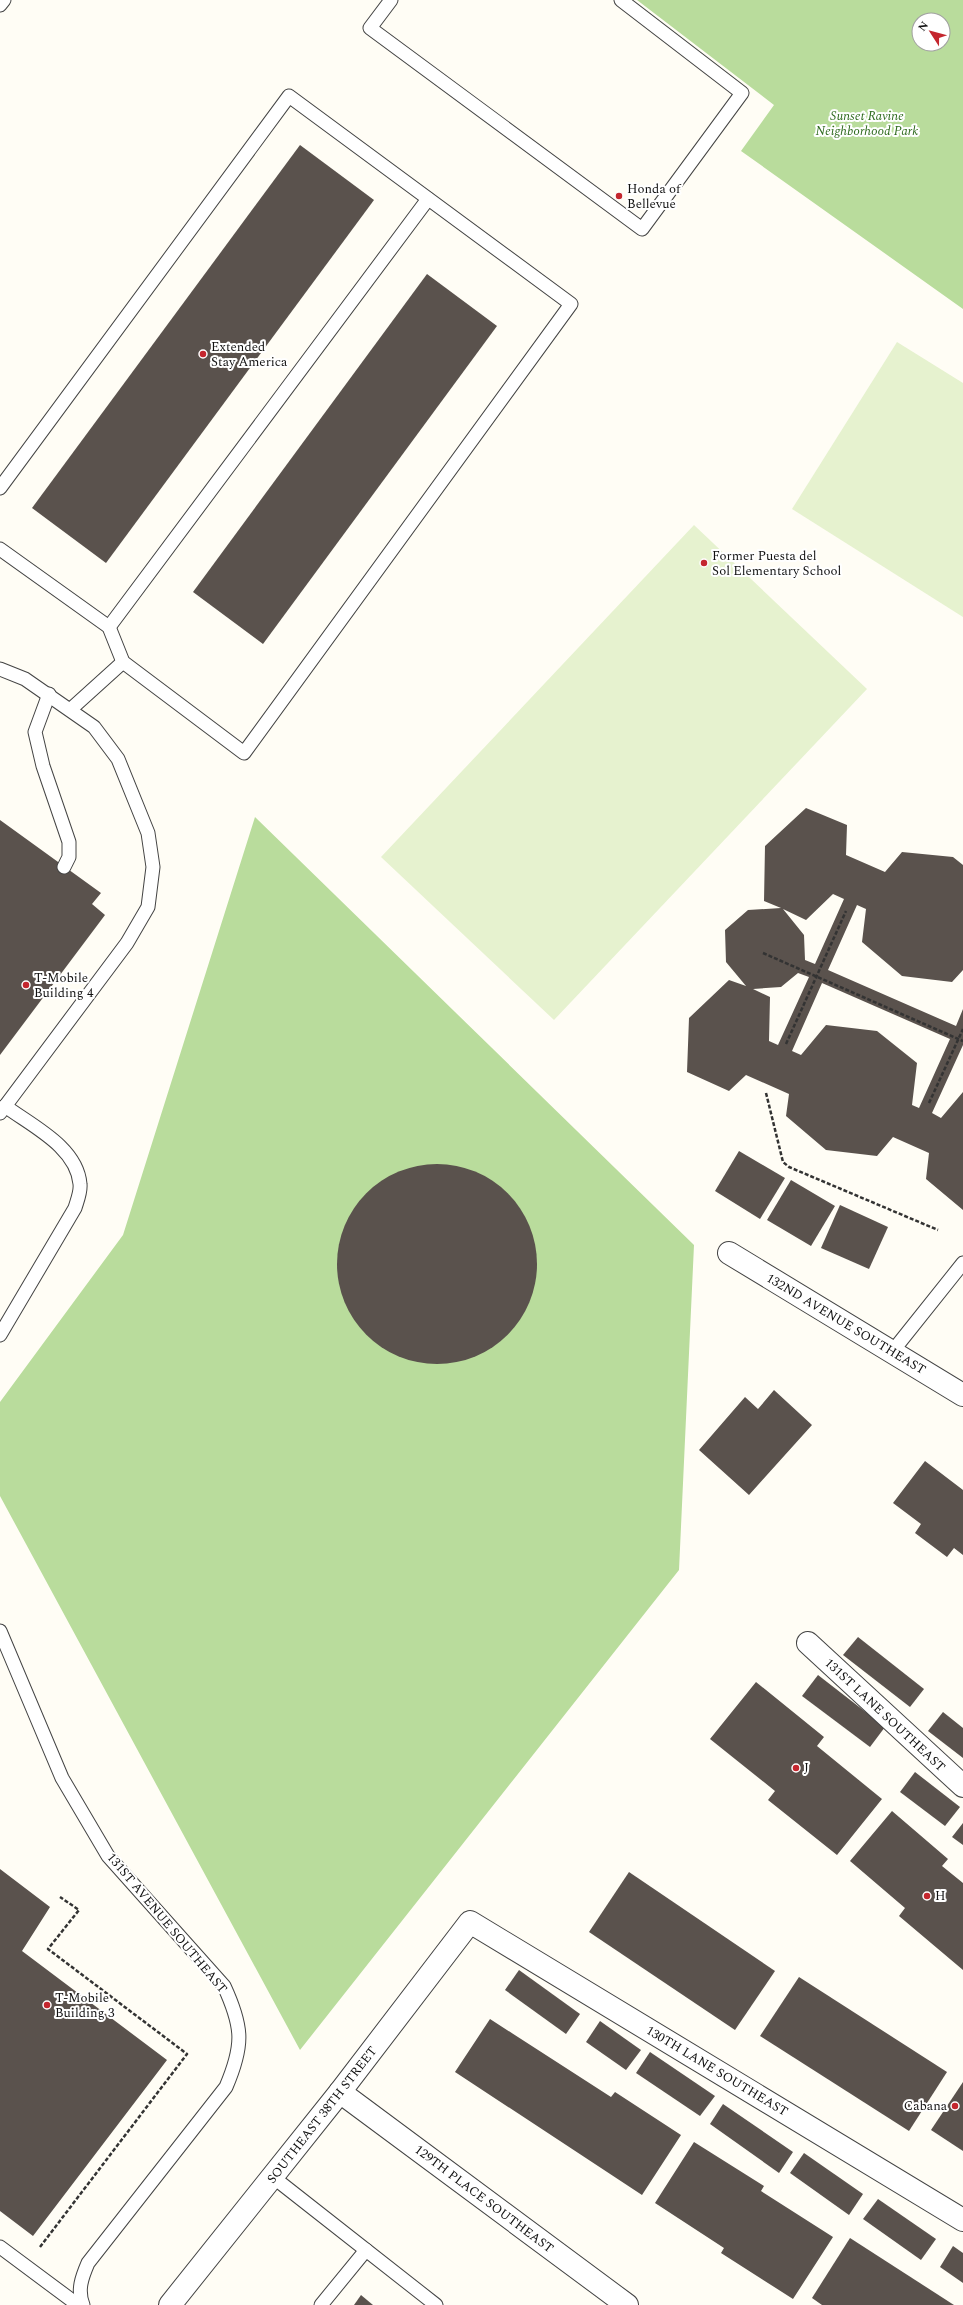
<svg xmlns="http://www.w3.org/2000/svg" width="963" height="2305" font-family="Spectral,serif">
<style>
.forest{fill:#b9dc9c;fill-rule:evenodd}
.pitch{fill:#e6f2cf}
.building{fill:#5a524d;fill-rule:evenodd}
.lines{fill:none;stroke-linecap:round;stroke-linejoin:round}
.lane-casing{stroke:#444;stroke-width:15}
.street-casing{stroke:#444;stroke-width:24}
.path{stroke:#333;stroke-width:2.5;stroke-dasharray:4 2;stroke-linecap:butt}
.lane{stroke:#fff;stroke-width:13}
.street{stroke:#fff;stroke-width:22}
.poi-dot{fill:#c4262e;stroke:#fff;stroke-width:1.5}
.labels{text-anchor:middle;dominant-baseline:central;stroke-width:4;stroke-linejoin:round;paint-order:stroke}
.park-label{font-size:13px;font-style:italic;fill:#2f6b1f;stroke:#fff}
.poi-label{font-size:13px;fill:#111;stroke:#fff;text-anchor:start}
.street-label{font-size:13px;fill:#111;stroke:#fff}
</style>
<rect width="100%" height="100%" fill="#fffdf5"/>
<g class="forest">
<path d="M637 0H963V309L741 151 774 105ZM919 20H943V44H919Z"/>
<polygon points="255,817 694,1245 679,1570 300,2050 0,1496 0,1402 123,1235"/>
</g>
<g class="pitch">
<polygon points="897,342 963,383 963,617 792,509"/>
<polygon points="694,525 867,689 554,1020 381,857"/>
</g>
<g class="building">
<polygon points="300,145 374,200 106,563 32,508"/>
<polygon points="427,274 497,326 263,644 193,592"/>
<path d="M806 808 847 825 846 855 885 872 902 852 953 857 963 865V970L952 982 902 976 862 942 866 909 857 905 828 970 956 1026 963 1009V1045L932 1113 941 1118 963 1092V1210L926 1179 929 1153 893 1137 877 1156 826 1150 786 1116 789 1094 746 1075 729 1091 687 1072 689 1018 729 980 746 986 726 962 725 930 748 910 781 908 764 901 765 846ZM833 894 844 899 815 964 805 960 804 935 783 909 806 920ZM798 973 809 977 778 1045 769 1041 770 997 753 989 781 987ZM822 983 950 1039 919 1108 912 1105 917 1063 877 1031 826 1025 801 1055 792 1051Z"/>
<polygon points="0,820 101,893 92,904 105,915 0,1055"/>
<polygon points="739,1151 785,1178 760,1219 715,1191"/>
<circle cx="437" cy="1264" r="100"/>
<polygon points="791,1180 835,1206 811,1246 767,1220"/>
<polygon points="840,1205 888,1227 869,1269 821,1248"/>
<polygon points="774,1390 812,1425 749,1495 699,1450 745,1397 758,1409"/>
<polygon points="925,1461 963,1490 963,1555 954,1548 947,1557 915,1533 921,1524 893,1503"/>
<polygon points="858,1637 924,1689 910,1707 843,1655"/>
<polygon points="818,1675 885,1727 870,1747 802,1696"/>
<polygon points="756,1682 824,1737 817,1746 882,1799 837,1855 768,1800 775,1791 710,1739"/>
<polygon points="943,1712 963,1728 963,1758 928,1731"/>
<polygon points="915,1772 960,1807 945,1826 900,1792"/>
<polygon points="892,1811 948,1859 942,1866 963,1883 963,1970 899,1916 905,1908 850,1861"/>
<polygon points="963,1823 963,1845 952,1837"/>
<polygon points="0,1869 50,1907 22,1951 167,2060 33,2236 0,2211"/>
<polygon points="629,1872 775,1971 735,2030 589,1932"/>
<polygon points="519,1970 580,2014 566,2034 505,1990"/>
<polygon points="799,1977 947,2072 909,2131 760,2036"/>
<polygon points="490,2019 611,2097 615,2092 681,2135 642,2195 455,2072"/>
<polygon points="600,2021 641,2050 626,2070 586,2042"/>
<polygon points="650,2052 715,2096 700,2116 636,2073"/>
<polygon points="963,2082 963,2151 931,2130"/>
<polygon points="723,2104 793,2152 779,2173 710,2124"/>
<polygon points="694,2142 764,2186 761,2191 833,2237 793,2299 721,2253 724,2248 655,2203"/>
<polygon points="804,2153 863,2194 849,2215 790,2173"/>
<polygon points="878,2199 936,2239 921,2260 863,2219"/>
<polygon points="850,2238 954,2305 822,2305 812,2298"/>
<polygon points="953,2246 963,2253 963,2283 940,2267"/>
<polygon points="361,2295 373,2305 354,2305"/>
</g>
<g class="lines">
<defs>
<g id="lane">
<polyline points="391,0 370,28 642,229 742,93 621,0"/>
<polyline points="0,5 4,0"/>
<polyline points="0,488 289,96 571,304 244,753 123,662 109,627 0,549"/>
<polyline points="109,627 428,199"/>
<polyline points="0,669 25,679 94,727 118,759 148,833 153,867 148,907 127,943 0,1113"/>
<polyline points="49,694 35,732 43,766 69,842 69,857 64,867"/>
<polyline points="71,709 123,662"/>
<path d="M0 1335 75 1208C77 1201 81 1192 80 1184 77 1147 32 1126 5 1106"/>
<polyline points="892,1352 963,1263"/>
<path d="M0 1631 62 1778 108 1856 224 1986C243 2027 244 2045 226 2087L88 2263C82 2277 77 2290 83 2305"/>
<polyline points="273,2177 436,2305"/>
<polyline points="0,2247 78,2305"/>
<polyline points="321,2305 366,2250"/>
</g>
<g id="street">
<polyline points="729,1253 963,1395"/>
<polyline points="808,1643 963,1786"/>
<polyline points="340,2092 627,2305"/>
<polyline points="170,2305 340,2092 470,1922 963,2220"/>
</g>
</defs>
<use href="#lane" class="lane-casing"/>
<use href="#street" class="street-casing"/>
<g class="path">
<polyline points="763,953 963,1041"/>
<polyline points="786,1044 846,911"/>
<polyline points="766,1093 783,1162 789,1167 938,1230"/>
<polyline points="929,1103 963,1029"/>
<polyline points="40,2247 187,2054 48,1949 79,1910 60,1897"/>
</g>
<use href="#lane" class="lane"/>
<use href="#street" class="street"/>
</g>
<g class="poi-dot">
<circle cx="619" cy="196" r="4"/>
<circle cx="203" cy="354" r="4"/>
<circle cx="704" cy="563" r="4"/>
<circle cx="26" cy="985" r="4"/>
<circle cx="796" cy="1768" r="4"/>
<circle cx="927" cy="1896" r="4"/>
<circle cx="47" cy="2005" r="4"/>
<circle cx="955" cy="2106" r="4"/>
</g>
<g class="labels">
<g class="park-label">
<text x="867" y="116">Sunset Ravine<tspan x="867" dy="15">Neighborhood Park</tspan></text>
</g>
<g class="poi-label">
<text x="627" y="189">Honda of<tspan x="627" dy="15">Bellevue</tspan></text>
<text x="211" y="347">Extended<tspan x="211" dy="15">Stay America</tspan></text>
<text x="712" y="556">Former Puesta del<tspan x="712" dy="15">Sol Elementary School</tspan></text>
<text x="34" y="978">T-Mobile<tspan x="34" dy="15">Building 4</tspan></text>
<text x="804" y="1768">J</text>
<text x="935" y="1896">H</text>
<text x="55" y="1998">T-Mobile<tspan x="55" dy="15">Building 3</tspan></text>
<text x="947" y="2106" text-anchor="end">Cabana</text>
</g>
<g class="street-label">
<text transform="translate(846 1324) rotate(31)">132ND AVENUE SOUTHEAST</text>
<text transform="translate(885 1715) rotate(43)">131ST LANE SOUTHEAST</text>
<text transform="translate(167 1923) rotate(50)">131ST AVENUE SOUTHEAST</text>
<text transform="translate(717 2071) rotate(31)">130TH LANE SOUTHEAST</text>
<text transform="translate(322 2115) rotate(-52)">SOUTHEAST 38TH STREET</text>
<text transform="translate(484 2199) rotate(37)">129TH PLACE SOUTHEAST</text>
</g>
</g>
<g transform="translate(931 32) rotate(306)"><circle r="19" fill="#ffffff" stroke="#a0a0a0"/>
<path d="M0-3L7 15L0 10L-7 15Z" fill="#c4262e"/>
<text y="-6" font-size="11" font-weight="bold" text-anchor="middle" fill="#111111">N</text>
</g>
</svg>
